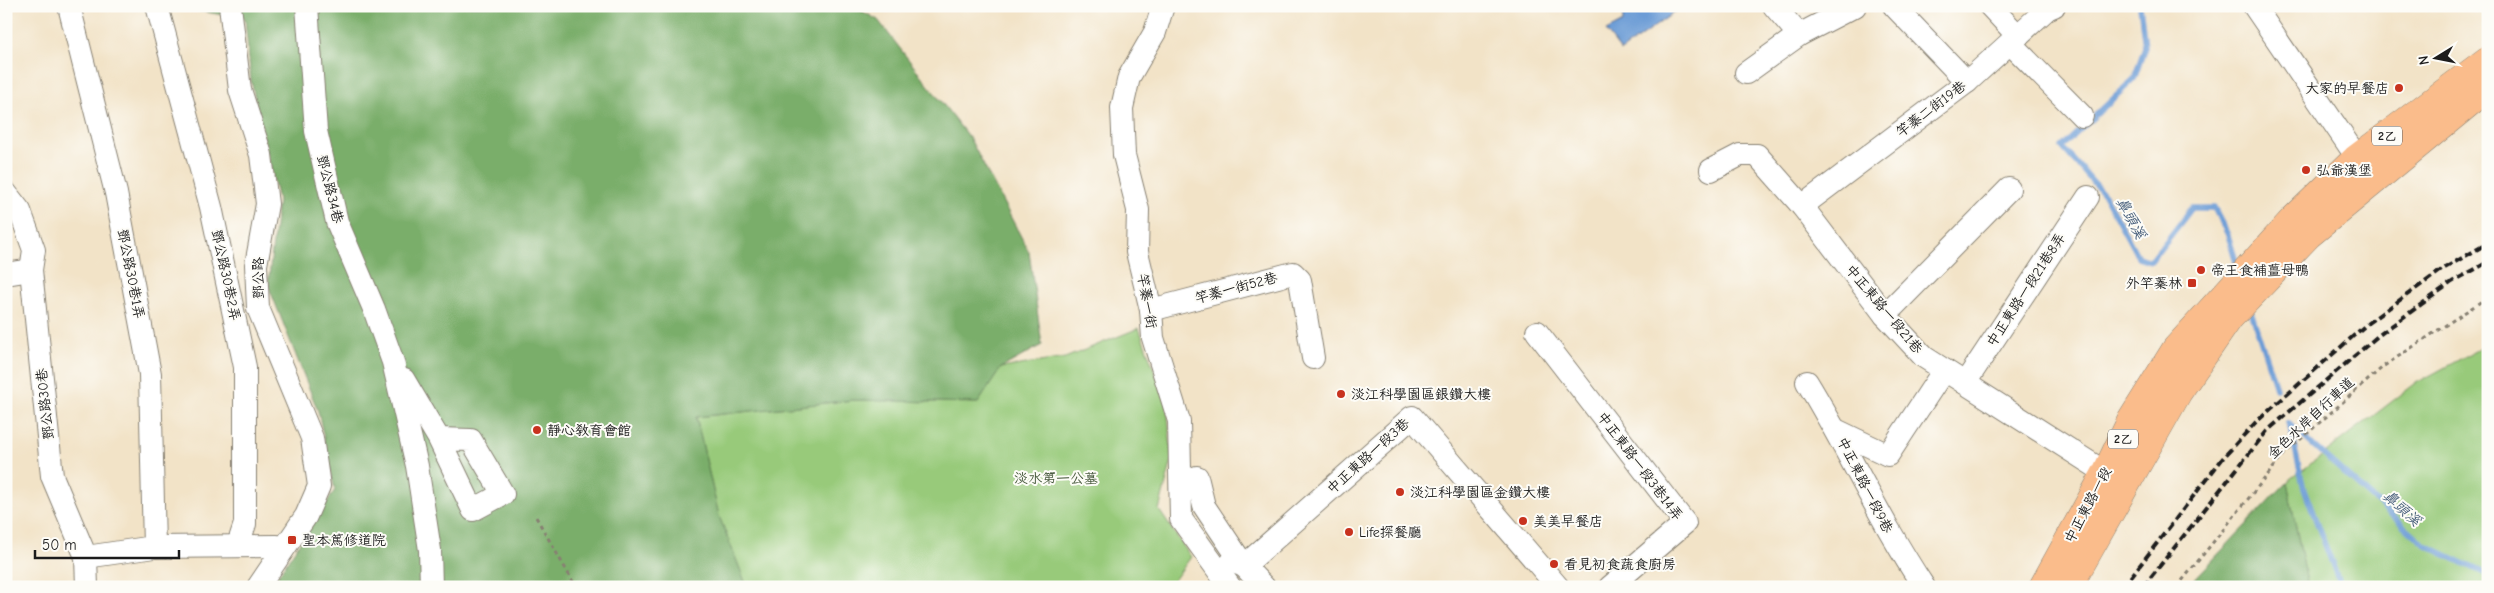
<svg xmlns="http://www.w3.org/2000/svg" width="2494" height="593" font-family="'Comic Neue','LXGW WenKai TC',sans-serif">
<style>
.green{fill:#98ca7a;stroke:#5a734b}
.forest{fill:#7aae6a;stroke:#4b6543}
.water{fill:#6c9cd6;stroke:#445c79}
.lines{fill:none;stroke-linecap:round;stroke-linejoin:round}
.stream{stroke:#6c9cd6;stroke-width:5.5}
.minor-casing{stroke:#878072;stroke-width:24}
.major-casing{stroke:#878072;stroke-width:29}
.path{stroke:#878072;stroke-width:3;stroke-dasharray:4 4;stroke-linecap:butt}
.minor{stroke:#fff;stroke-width:22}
.major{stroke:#fabc8b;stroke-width:28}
.rail{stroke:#1c1c1c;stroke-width:4;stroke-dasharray:8 4;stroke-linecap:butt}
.poi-dot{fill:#c8321e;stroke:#fdfcf7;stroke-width:2}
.labels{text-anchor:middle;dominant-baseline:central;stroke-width:4;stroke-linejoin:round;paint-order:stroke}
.shield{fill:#fdfcf7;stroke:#605f5e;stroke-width:1}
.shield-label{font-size:12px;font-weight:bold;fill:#1c1c1c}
.poi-label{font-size:14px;fill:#1c1c1c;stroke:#fdfcf7;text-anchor:start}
.street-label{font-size:14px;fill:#1c1c1c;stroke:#fdfcf7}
.park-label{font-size:14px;fill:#47593d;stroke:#fdfcf7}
.water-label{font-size:15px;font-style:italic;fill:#445c79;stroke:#fdfcf7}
</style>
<rect width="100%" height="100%" fill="#fdfcf7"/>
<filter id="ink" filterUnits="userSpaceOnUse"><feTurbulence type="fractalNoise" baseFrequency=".02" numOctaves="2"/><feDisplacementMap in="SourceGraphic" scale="10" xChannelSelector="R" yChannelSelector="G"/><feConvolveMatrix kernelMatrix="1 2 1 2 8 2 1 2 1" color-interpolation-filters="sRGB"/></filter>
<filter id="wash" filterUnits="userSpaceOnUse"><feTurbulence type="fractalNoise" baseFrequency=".0096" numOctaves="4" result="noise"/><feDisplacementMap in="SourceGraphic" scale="20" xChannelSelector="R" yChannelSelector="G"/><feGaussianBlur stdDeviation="1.12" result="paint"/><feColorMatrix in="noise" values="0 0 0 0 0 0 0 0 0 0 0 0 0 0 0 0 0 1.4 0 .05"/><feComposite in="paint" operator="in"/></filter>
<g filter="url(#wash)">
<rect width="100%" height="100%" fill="#f2e3c7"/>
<g class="green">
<polygon points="1139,328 1167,405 1172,460 1159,510 1191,557 1169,587 747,587 719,516 696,417 853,400 978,403 1001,368 1065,358"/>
<polygon points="2488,344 2488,587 2308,587 2287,482 2416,383"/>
</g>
<g class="forest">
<polygon points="173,6 853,6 878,20 970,139 1029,252 1042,345 1001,368 978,403 853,400 696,417 719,516 747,587 270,587 335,490 318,411 268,285 278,200 251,81 245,19"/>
<polygon points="2287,482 2308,587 2187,587"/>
</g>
<polygon class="water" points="1622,6 1683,6 1621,51 1606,31 1623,22"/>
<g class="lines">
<g class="stream">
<polyline points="2140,6 2145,47 2134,79 2062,147 2105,196 2138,257 2151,261 2192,208 2214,208 2228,235 2238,268"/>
<polyline points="2250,308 2276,388"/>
<polyline points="2288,423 2424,544 2488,575"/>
<polyline points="2289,423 2304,489 2341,587"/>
</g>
</g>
</g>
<g filter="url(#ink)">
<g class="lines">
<defs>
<g id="minor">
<polyline points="69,6 116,193 150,374 154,547"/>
<polyline points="157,6 211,207 245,367 245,524 238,545"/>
<polyline points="230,6 240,90 261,155 267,204 256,265 258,308 312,438 319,486 306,516 258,587"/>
<polyline points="307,6 316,131 337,222 374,309 393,362 417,466 430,550 431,587"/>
<polyline points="1163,6 1155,32 1129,77 1122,108 1124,155 1138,210 1137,252 1151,310 1153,338 1179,421 1181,519 1230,587"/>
<polyline points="1774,6 1799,35"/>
<polyline points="1894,6 1967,82"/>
<polyline points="1990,6 2018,36"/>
<polyline points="2254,6 2367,172"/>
<polyline points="2010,43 2082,116"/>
<polyline points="1746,73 1799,35 1855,6"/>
<polyline points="1711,170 1740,155 1757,155 1802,206 1885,315 1924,357 2106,473"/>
<polyline points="6,193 20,211 34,250 31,270 52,476 86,557 87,587"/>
<polyline points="1802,206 1967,82 2047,9 2054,6"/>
<polyline points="6,274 31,270"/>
<polyline points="1151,310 1293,273 1300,280 1313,358"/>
<polyline points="1885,315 2009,189"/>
<polyline points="1537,332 1685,523 1610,587"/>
<polyline points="404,380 439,439 473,510 503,494 471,440 439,439"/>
<path d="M1807 382C1848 449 1880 521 1924 587"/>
<polyline points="1965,383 2088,197"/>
<polyline points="1836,430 1888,455 1944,370"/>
<polyline points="1197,477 1204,506 1244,566 1232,561"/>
<polyline points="86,557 154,547 277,546"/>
<polyline points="1264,587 1244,566 1412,417 1558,587"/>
</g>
<g id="major">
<polyline points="2043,587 2106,473 2131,421 2176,349 2293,220 2356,159 2488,60"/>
<polyline points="2068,587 2178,392 2229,318 2308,235 2488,87"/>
</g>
</defs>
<use href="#minor" class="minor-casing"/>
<use href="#major" class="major-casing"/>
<g class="path">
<polyline points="536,517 576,587"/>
<polyline points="2177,587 2286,452 2384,366 2488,297"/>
</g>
<use href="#minor" class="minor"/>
<use href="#major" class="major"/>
<g class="rail">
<polyline points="2123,587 2223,458 2255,423 2368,323 2443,269 2488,243"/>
<polyline points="2143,587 2267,431 2379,335 2452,282 2488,262"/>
</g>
</g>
</g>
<g class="poi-dot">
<circle cx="2399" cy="88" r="5"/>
<circle cx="2306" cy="170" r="5"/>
<circle cx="2201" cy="270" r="5"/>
<rect x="2187" y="278" width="10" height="10" rx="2.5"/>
<circle cx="1341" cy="394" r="5"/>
<circle cx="537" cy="430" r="5"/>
<circle cx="1400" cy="492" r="5"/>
<circle cx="1523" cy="521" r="5"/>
<circle cx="1349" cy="532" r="5"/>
<rect x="287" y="535" width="10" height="10" rx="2.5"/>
<circle cx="1554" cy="564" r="5"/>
</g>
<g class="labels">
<g class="shield">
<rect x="2372" y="126.5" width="30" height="19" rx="4"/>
<rect x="2108" y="429.5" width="30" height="19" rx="4"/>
</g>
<g class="shield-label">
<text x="2387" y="136">2乙</text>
<text x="2123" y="439">2乙</text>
</g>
<g class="poi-label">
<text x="2389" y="88" text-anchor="end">大家的早餐店</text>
<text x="2316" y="170">弘爺漢堡</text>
<text x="2211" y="270">帝王食補薑母鴨</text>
<text x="2182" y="283" text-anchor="end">外竿蓁林</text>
<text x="1351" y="394">淡江科學園區銀鑽大樓</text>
<text x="547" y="430">靜心教育會館</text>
<text x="1410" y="492">淡江科學園區金鑽大樓</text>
<text x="1533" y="521">美美早餐店</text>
<text x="1359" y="532">Life探餐廳</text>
<text x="302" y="540">聖本篤修道院</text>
<text x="1564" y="564">看見初食蔬食廚房</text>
</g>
<g class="street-label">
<text transform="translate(1931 109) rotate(-37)">竿蓁二街19巷</text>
<text transform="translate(330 189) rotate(76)">鄧公路34巷</text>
<text transform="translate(131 274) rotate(79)">鄧公路30巷1弄</text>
<text transform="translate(226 275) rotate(78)">鄧公路30巷2弄</text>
<text transform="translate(258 278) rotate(-90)">鄧公路</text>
<text transform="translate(1236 288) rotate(-15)">竿蓁一街52巷</text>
<text transform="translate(2026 290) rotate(-57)">中正東路一段21巷8弄</text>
<text transform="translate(1147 301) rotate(80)">竿蓁一街</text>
<text transform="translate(1884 309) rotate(50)">中正東路一段21巷</text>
<text transform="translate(45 404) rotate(-96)">鄧公路30巷</text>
<text transform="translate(2311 418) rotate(-43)">金色水岸自行車道</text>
<text transform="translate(1368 456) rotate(-42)">中正東路一段3巷</text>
<text transform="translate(1640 466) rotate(53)">中正東路一段3巷14弄</text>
<text transform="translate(1865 485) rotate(63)">中正東路一段9巷</text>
<text transform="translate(2088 505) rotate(-62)">中正東路一段</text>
</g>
<g class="park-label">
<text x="1056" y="478">淡水第一公墓</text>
</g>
<g class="water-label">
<text transform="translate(2131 218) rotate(61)">鼻頭溪</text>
<text transform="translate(2402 508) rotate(42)">鼻頭溪</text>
</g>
</g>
<rect width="2494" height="593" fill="none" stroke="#fdfcf7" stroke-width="25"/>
<g transform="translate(2436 58) rotate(260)" stroke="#fdfcf7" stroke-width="4" paint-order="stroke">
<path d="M0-4L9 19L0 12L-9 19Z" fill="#1c1c1c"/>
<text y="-8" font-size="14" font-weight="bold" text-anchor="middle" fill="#1c1c1c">N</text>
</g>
<path d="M35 550v8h144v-8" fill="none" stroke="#1c1c1c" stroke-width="2.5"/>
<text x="42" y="550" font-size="15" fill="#1c1c1c" stroke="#fdfcf7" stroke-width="4" paint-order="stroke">50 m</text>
</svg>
